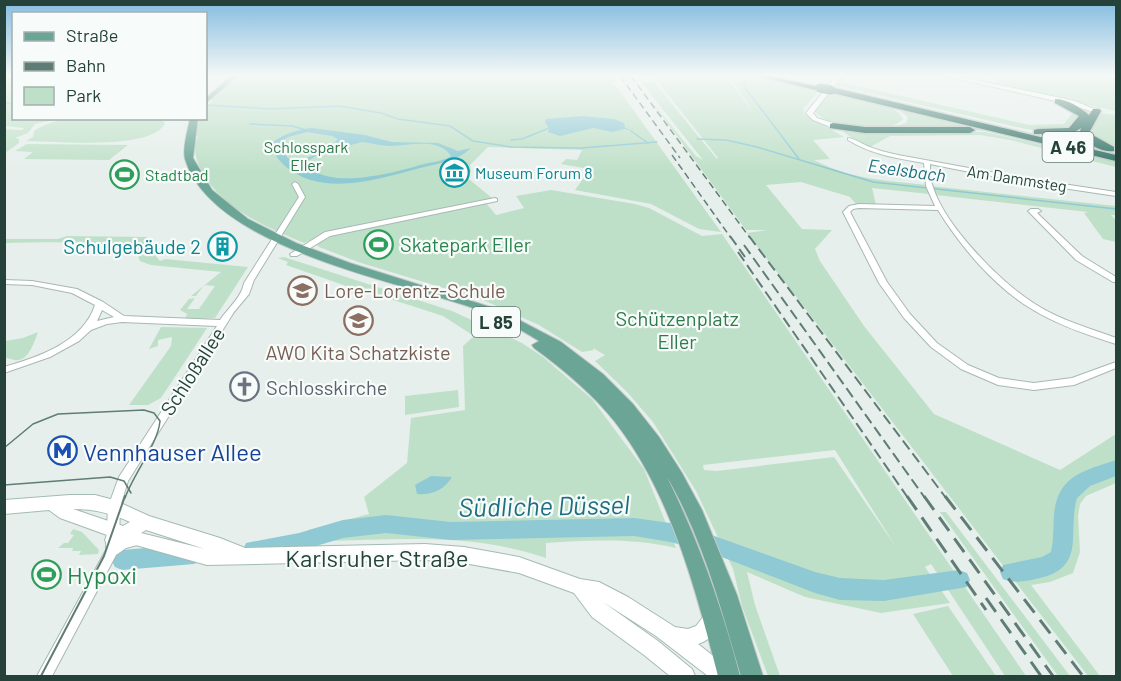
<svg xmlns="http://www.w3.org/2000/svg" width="1121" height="681" font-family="Barlow,sans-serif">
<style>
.green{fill:#bfe0c8;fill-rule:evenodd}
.water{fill:#8ec9d4;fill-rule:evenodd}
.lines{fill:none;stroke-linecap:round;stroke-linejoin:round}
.stream{stroke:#8ec9d4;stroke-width:1.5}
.river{fill:#8ec9d4;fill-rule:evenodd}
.street-casing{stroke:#a8b8b2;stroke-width:2}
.secondary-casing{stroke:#a4bbb3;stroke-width:2}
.primary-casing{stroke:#c2cac8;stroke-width:2}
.highway-casing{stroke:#c2cac8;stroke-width:3}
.street{fill:#fff;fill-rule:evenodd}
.secondary{fill:#fff;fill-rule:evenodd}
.primary{fill:#6aa596;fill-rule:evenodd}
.highway{fill:#2f6f62;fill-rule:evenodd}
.tram-far1{stroke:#5f7d75;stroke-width:1.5}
.tram{stroke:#5f7d75;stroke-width:2}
.rail-far2{stroke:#5f7d75;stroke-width:1.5;stroke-dasharray:7 4;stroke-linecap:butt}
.rail-far1{stroke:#5f7d75;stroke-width:2;stroke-dasharray:11 5;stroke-linecap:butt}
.rail{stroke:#5f7d75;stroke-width:3;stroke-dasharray:17 9;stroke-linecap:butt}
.highway-bridge-casing{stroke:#c2cac8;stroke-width:10;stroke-linecap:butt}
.highway-bridge{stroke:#2f6f62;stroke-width:9}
.labels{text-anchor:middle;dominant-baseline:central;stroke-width:4.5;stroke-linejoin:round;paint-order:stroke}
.far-park-label{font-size:16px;fill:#2d7a4b;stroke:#f7fbf9}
.far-culture-label{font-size:16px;fill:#0d838f;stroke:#f7fbf9;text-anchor:start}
.far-leisure-label{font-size:16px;fill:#27864d;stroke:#f7fbf9;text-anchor:start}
.far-street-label{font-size:16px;fill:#24423a;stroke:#f7fbf9}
.shield{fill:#f7fbf9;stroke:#637a73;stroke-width:1.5}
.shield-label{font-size:18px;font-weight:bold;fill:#24423a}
.far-water-label{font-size:18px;font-style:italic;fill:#1c6f80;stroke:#f7fbf9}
.leisure-label{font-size:20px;fill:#27864d;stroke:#f7fbf9;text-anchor:start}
.culture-label{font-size:20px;fill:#0d838f;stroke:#f7fbf9;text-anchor:end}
.education-label{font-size:20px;fill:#785e54;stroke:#f7fbf9;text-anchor:start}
.park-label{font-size:20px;fill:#2d7a4b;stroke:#f7fbf9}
.street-label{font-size:20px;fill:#24423a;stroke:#f7fbf9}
.worship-label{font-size:20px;fill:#5b616d;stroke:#f7fbf9;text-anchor:start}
.near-transit-label{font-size:24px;fill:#164399;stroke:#f7fbf9;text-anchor:start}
.near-street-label{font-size:24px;fill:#24423a;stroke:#f7fbf9}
.near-leisure-label{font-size:24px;fill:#27864d;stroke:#f7fbf9;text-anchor:start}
.near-water-label{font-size:26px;font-style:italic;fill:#1c6f80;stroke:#f7fbf9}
</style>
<rect width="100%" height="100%" fill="#e6efeb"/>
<g class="green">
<polygon points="5,76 13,76 14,118 58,119 35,124 28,133 15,138 19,139 19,143 5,153 5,129 22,130 24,128 5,126"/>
<path d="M240 76H612L617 82H610L619 90 721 232 699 229 651 204 575 190 590 169 561 164 566 159 577 160 582 150 488 147 470 165 471 172 464 175 492 198 490 200 324 234 304 243C264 226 220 208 200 168 195 157 193 146 198 137L195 133 200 119 206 118C206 100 225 85 240 76Z"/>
<path d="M657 76H726V80C737 86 744 102 752 111L733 81H746L735 80 736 77 729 76H746L819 91 804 108V114L844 137 813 140 830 159 814 160C849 179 888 181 927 185L929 194 872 188 876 205 856 204 850 197 801 182 766 185 802 229 832 230 815 249 820 261 864 326 934 414 1060 470 1116 434V483L1086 496 1080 504 1078 516 1080 552 1073 573 1050 582 1031 585 1100 676H1088L747 233 767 230H746L649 98 696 156 703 160 641 82H654L717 159 718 158 658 82 661 81Z"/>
<polygon points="842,76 849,76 843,81 845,83 1029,125 1064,124 1073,112 1081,116 1071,130 1041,131 1026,129 834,85"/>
<polygon points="1002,76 1116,76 1116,111 994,84"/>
<path d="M828 92 891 108 898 112 903 119C890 136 824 128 814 110Z"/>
<polygon points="895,107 994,131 895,127 906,123 908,117"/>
<polygon points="1099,113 1116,115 1116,151 1089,135 1089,127"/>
<path d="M160 119 165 123C153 151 54 141 26 141L33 137 34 131C62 110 125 118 160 119Z"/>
<polygon points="839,129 985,132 1116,162 1116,167 1010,140 980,135 890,136 870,147 864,146"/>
<polygon points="27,144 128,145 109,160 24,159 33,152 15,151"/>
<polygon points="931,186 1116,206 1116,215 1111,215 1116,220 1116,242 1103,239 1084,213 1088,212 936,195"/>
<path d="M551 190 635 204 649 208 702 236 722 234 1026 676H1005L931 564 925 567 950 603 881 613 805 597 747 572 755 605 780 676H768L742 606 733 569 696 491 653 422 627 392 595 361 605 355 593 348 594 350 582 352 539 325 483 300 358 262 319 247 316 244 332 236 486 203 496 215 524 208 516 196ZM835 450 896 547 834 457 717 471 704 470 703 465Z"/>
<path d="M67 236 148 237 143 241 160 261 165 259 248 267 215 318 185 319 187 314 180 310 189 299 195 298 187 309H199L215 286 204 285 196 296H191L221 272 151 265 140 261C138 257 138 252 133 250 110 240 32 242 5 243L4 239H58Z"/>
<path d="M284 257 452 311 522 343 543 357 592 399 644 469 676 548C632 538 591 540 546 543V558C469 532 399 540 321 541L308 530 369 514 364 497 407 463 411 418 465 410 463 346 474 336 443 316 359 289 352 294 346 292 352 288 286 265 288 262 278 258Z"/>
<polygon points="161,327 207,328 161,398 148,405 129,405 171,346 172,337 158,340 158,346 149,349"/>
<path d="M38 332C34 343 28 363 14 360 11 359 8 358 5 358V341L23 338Z"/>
<polygon points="458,390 459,407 405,415 405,396"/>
<polygon points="940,512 946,512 1070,676 1058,676"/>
<polygon points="73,529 82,532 99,550 98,554 79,555 81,551 72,551 73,548 58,548 64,543 68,543 74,535 70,534"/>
<polygon points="948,606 996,676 953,676 913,614"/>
</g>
<g class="water">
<polygon points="583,116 614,119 624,123 625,128 635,131 624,129 613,132 593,128 560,136 548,132 549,129 545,122 546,119"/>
<path d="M312 128 365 135 392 142 438 143 458 151 471 148C458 161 437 164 420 168 378 179 322 198 285 166 279 160 271 152 272 143 283 134 299 129 312 128ZM307 132 332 136 338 139C328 150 304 163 289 159L281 150 280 142 288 137ZM362 142C372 143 381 146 391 146 410 146 438 137 451 156 443 161 433 162 424 164 393 173 333 190 306 166V162L321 153Z"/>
<path d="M431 476 452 477C445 489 431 496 417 494L415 485Z"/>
</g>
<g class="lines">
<g class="stream">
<polyline points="746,78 743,85 799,159"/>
<polyline points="4,103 14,104"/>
<polyline points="206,105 271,109 339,106 381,113 398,119 450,126 473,141 511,147 581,148 657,142"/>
<polyline points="250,124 292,126 303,129"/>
<polyline points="631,131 648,143"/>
<polyline points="697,139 726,140 757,147 873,182 1116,209"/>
<polyline points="511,140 522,139 549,128"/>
</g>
<g class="river">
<path d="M1116 460V476L1090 486 1077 498C1067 532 1087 567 1040 578 1028 581 1015 584 1003 579L1000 572 1003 565 1042 557 1051 552C1054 539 1053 527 1054 514 1058 475 1084 471 1116 460Z"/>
<polygon points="386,515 451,522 634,518 670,523 706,533 815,572 840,578 884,580 959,570 967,573 970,580 967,587 884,601 840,600 815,593 706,551 670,542 634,536 451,540 386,533 343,538 299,551 253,560 246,557 243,550 246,543 299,533 343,520"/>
<polygon points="194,544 201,547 205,554 201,561 194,564 122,570 115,567 111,560 115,553 122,550"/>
</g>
<defs>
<g id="street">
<path d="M848 138C855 139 861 143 867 146 877 150 888 153 898 155L1023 178 1116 192V196C1054 187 992 177 930 164 930 172 930 180 933 187 945 226 1001 283 1035 304 1060 320 1089 328 1116 338V344C1087 335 1055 324 1030 308 993 285 961 247 938 210L859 208 853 209 850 212 887 282 910 314 937 343 968 365 999 378 1034 383 1072 378 1116 362V368L1074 385 1034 390 998 385 961 369 931 347 904 318 879 283 843 212 849 206 859 204 935 206 926 186 924 163C897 158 872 155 848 140Z"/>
<path d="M295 182 298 184 305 197 254 280 249 294 234 312 128 481 120 507 119 539 137 534 141 536 143 540 141 544 126 548 116 555 52 676H37L106 550 108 507 119 477 217 326 122 322 107 324 91 330 79 341 50 357 4 373V367C39 357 83 342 95 305L72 293 32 285 4 284V280L32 281 77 289 103 302 124 316 220 320C228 308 242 297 244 283L299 197 292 184ZM102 310 114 317 97 321Z"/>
<polygon points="495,198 497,199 497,201 330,236 297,256 291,256 290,254 325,232"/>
<polygon points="1038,209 1041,211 1037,213 1082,256 1116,277 1116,282 1113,282 1076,260 1028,211 1031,209"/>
</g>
<g id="secondary">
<polygon points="836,76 842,76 813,113 817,118 836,124 836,128 833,128 813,120 806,113"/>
<polygon points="946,76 956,76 1075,101 1099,111 1096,113 1073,105"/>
<path d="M70 495H95L114 500 149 516 220 538 245 548 425 544 464 547 519 557 580 579 599 582 628 597 675 627 688 629 696 626 707 612 713 609 719 612 722 618C717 630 711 640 698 644L730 669 733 676H708L656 636 603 602 658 641 692 669 695 676H670L644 655 592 617 574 593 519 573 464 563 425 560 207 565 125 542 113 547 107 545 105 540 107 535 60 518 49 510 4 514V500ZM73 509C95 509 110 513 130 522L123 526ZM146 530 205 549 141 533Z"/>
</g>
<g id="primary">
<polygon points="231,76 238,76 206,103 206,98"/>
<path d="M190 118H198L193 158 212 190 248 219 296 243 350 263 500 310 561 342 603 374 633 404 659 437 682 473 702 510 737 595 763 676H741C721 609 703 538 667 477 698 540 722 607 740 676H718C696 590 671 494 615 422 592 393 564 370 534 348L532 345 539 341C518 328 496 316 473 308 396 281 211 247 185 159 182 149 188 130 190 118Z"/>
</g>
<g id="highway">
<polygon points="755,76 770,76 824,88 820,91"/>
<polygon points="831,87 1116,155 1116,161 828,92 827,90"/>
<path d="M1055 99C1067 99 1080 107 1089 115L1093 109H1099L1101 111 1089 133 1114 147V151C1101 153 1087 143 1079 134L1081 128 1072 134H1034V130L1038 129 1069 128 1079 116 1055 103Z"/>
<polygon points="833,123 865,127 970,127 975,130 970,133 865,133 830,128 830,124"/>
</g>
</defs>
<use href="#street" class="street-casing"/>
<use href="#secondary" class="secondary-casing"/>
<use href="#primary" class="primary-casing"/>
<use href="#highway" class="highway-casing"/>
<use href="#street" class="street"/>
<use href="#secondary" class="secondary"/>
<use href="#primary" class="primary"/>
<use href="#highway" class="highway"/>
<g class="tram-far1">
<path d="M4 448 33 424 58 414 144 410 154 413 160 421C158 444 134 473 125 498"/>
<polyline points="4,485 110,477 124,481 131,493"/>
</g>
<polyline class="tram" points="41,676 104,556 125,496"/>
<g class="rail-far2">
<polyline points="620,76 680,158"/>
<polyline points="631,76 750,238"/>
<polyline points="672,155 731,238"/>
</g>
<g class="rail-far1">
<polyline points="730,236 745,257"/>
<polyline points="749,236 946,498"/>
<polyline points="744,245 925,498"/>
<polyline points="738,252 908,498"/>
</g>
<g class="rail">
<polyline points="907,496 986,610"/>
<polyline points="924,496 1053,676"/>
<polyline points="945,496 1083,676"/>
<polyline points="986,598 1041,676"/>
</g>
<defs>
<polyline id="highway-bridge" points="820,88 831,90"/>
</defs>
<use href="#highway-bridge" class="highway-bridge-casing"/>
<use href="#highway-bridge" class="highway-bridge"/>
</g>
<linearGradient id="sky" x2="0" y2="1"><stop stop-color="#84bce0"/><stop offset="0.44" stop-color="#f4f8f6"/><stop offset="1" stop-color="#f4f8f6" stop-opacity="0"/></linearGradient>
<rect width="1121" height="171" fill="url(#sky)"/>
<defs>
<symbol id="museum-ring" viewBox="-11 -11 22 22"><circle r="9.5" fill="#f7fbf9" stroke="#0f9aa8" stroke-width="1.5"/><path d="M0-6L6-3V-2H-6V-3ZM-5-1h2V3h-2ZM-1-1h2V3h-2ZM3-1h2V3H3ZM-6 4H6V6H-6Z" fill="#0f9aa8"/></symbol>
<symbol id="stadium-ring" viewBox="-11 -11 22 22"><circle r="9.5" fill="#f7fbf9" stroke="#2e9e5b" stroke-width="1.5"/><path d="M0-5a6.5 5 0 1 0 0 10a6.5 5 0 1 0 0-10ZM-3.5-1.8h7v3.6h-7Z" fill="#2e9e5b"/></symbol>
<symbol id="building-ring" viewBox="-11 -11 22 22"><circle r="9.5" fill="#f7fbf9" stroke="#0f9aa8" stroke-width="1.5"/><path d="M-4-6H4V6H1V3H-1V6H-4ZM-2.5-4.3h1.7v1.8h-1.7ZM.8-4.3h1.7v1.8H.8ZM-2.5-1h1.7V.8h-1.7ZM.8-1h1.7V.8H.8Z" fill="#0f9aa8"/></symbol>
<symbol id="school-ring" viewBox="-11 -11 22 22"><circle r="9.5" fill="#f7fbf9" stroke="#8d6e63" stroke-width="1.5"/><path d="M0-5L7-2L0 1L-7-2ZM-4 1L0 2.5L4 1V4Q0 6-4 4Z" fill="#8d6e63"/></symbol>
<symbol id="church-ring" viewBox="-11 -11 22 22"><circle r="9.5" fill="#f7fbf9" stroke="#6b7280" stroke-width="1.5"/><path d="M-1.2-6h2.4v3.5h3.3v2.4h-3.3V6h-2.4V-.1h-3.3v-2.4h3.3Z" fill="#6b7280"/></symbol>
<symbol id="metro-ring" viewBox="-11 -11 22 22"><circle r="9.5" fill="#f7fbf9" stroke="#1a4fb4" stroke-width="1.5"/><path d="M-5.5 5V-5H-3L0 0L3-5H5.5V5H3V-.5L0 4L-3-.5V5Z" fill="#1a4fb4"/></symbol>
</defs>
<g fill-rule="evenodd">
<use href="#museum-ring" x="438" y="156" width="33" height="33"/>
<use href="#stadium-ring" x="108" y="158" width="33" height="33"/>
<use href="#stadium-ring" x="362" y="228" width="33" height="33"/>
<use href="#building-ring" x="206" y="230" width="33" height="33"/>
<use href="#school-ring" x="286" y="274" width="33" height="33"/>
<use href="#school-ring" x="342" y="304" width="33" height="33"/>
<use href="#church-ring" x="228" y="370" width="33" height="33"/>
<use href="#metro-ring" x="46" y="434" width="33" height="33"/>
<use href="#stadium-ring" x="30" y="558" width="33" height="33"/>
</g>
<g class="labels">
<g class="far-park-label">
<text x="306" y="146">Schlosspark<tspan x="306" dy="18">Eller</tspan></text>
</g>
<g class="far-culture-label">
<text x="475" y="172">Museum Forum 8</text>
</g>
<g class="far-leisure-label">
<text x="145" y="174">Stadtbad</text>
</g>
<g class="far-street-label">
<text transform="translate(1017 178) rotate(9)">Am Dammsteg</text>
</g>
<g class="shield">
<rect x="1042.5" y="132" width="51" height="30" rx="4.5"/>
<rect x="472" y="307" width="48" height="30" rx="4.5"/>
</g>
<g class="shield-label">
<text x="1068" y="147">A 46</text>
<text x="496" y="322">L 85</text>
</g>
<g class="far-water-label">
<text transform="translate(907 170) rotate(8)">Eselsbach</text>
</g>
<g class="leisure-label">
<text x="400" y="244">Skatepark Eller</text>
</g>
<g class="culture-label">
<text x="201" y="246">Schulgebäude 2</text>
</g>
<g class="education-label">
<text x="324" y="290">Lore-Lorentz-Schule</text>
<text x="358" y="352" text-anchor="middle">AWO Kita Schatzkiste</text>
</g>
<g class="park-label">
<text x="677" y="318">Schützenplatz<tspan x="677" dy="23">Eller</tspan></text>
</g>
<g class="street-label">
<text transform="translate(192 371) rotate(-57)">Schloßallee</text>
</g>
<g class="worship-label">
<text x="266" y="387">Schlosskirche</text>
</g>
<g class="near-transit-label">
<text x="83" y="451">Vennhauser Allee</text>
</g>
<g class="near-street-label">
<text x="377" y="557">Karlsruher Straße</text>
</g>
<g class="near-leisure-label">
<text x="67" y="574">Hypoxi</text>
</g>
<g class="near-water-label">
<text transform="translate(544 505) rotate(-1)">Südliche Düssel</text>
</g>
</g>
<rect width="1121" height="681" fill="none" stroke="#24423a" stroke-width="12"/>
<rect x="12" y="12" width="195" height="108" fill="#f7fbf9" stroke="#a3b1ad" stroke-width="1.5"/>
<rect x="24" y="32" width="30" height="9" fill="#6aa596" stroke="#a3b1ad" stroke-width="1.5"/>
<text x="66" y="42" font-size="18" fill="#24423a">Straße</text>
<rect x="24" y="62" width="30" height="9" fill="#5f7d75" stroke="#a3b1ad" stroke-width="1.5"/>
<text x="66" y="72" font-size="18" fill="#24423a">Bahn</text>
<rect x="24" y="87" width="30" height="18" fill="#bfe0c8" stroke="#a3b1ad" stroke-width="1.5"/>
<text x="66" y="102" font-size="18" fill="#24423a">Park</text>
</svg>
